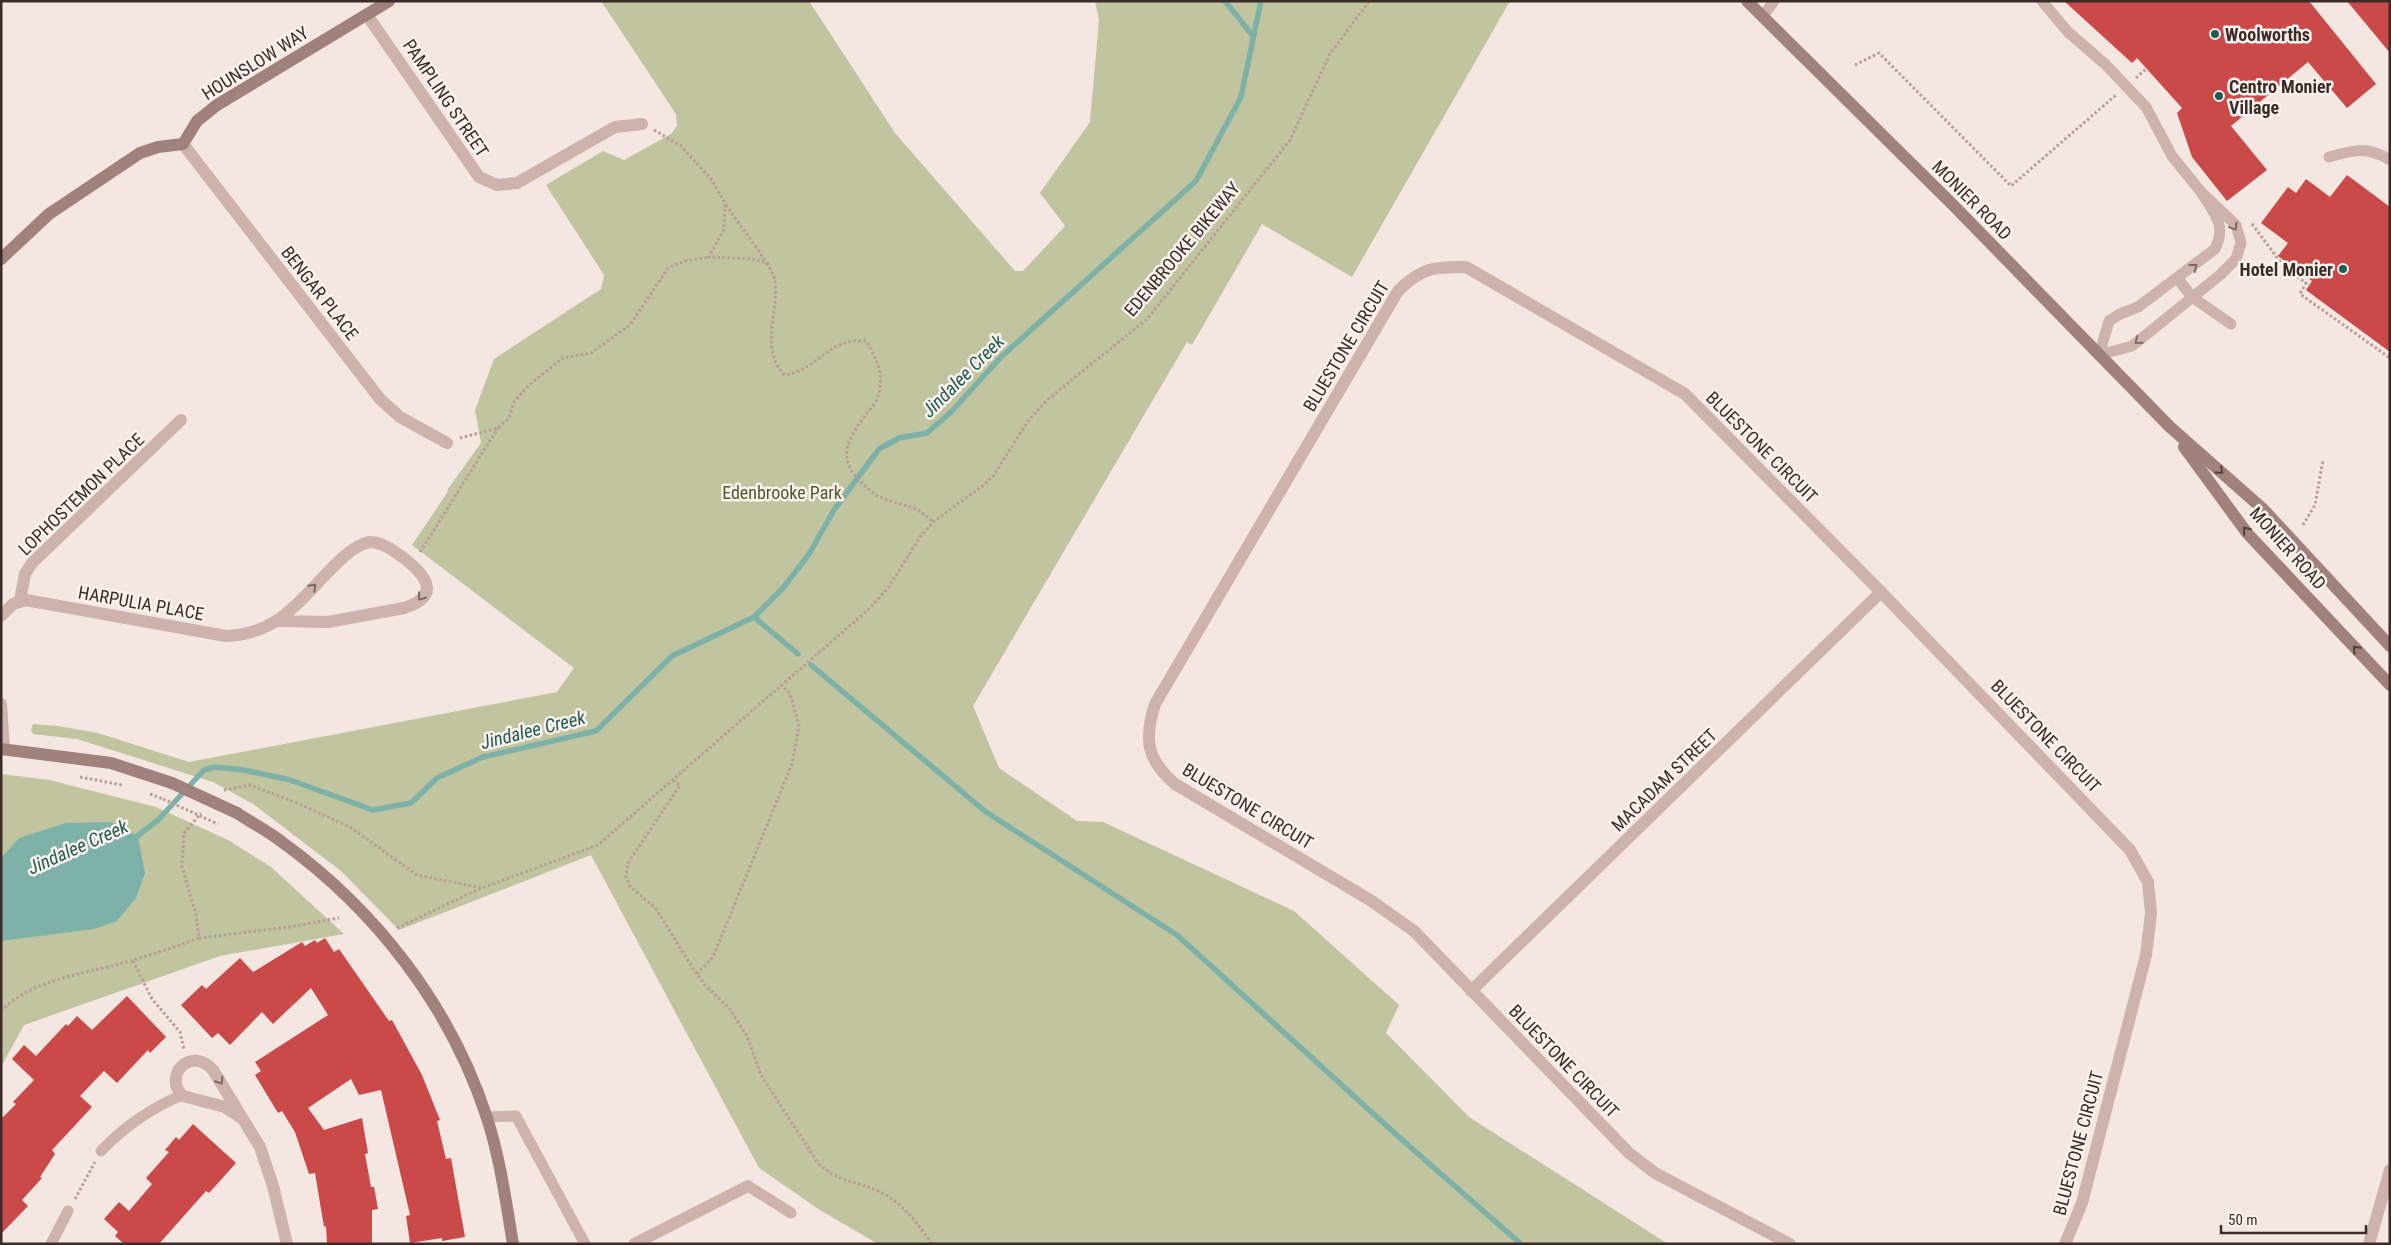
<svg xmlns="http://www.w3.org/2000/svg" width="2391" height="1245" font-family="'Roboto Condensed',sans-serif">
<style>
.green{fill:#c0c49f}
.water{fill:#7eb2a8}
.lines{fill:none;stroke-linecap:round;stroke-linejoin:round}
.stream{stroke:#7eb2a8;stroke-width:5.5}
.building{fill:#c94a49}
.path{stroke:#b99c95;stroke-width:3;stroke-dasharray:2.5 2.5;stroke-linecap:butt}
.lane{stroke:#cdb3ab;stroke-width:11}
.street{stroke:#cdb3ab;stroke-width:12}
.secondary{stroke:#a1817c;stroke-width:12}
.path-bridge{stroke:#b99c95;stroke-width:3;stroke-dasharray:2.5 2.5;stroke-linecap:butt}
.secondary-bridge{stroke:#a1817c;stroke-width:12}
.oneway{stroke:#7d6964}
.oneway2{stroke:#54413e}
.poi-dot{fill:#1e5e53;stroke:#fbf1ed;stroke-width:2}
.labels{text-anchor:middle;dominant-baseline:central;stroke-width:5;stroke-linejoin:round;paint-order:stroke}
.poi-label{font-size:18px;font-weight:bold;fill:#3b2c2a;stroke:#fbf1ed;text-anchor:start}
.street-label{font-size:18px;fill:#3b2c2a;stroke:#fbf1ed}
.park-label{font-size:18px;fill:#545a2d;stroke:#fbf1ed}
.water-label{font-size:19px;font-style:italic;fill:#1e5e53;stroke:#fbf1ed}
</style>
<rect width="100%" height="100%" fill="#f4e6e0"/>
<g class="green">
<polygon points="601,1 809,1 895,133 1015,271 1023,271 1065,226 1040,193 1090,122 1099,20 1095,1 1510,1 1352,277 1262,224 1192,345 1187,342 973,706 999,768 1077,821 1103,822 1294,911 1399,1005 1386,1033 1469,1117 1668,1244 878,1244 820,1210 759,1168 591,855 399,930 341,871 253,804 213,782 77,739 33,734 31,730 33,724 58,726 98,733 189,762 557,692 574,668 412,545 447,493 448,489 481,443 475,410 494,359 601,289 604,275 546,185 603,151 624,160 671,134 677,126 676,114"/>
<polygon points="1,774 49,780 156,807 228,840 271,867 344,934 220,956 24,1025 1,1067"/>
</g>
<polygon class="water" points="111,822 138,837 145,873 136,898 117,921 94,929 1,941 1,858 19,838 66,823"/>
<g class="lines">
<g class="stream">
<polyline points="1225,1 1253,36"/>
<polyline points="754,617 798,654"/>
<polyline points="811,665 986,812 1177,935 1400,1138 1521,1244"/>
<polyline points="132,840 158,820 204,770 215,767 244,770 290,780 373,810 411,803 437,778 483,757 596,731 672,656 754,617 783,588 809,554 834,510 879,449 899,438 927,433 951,412 1001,357 1196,181 1241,97 1261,1"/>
</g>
</g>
<g class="building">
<polygon points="2064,1 2309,1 2376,84 2347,108 2308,62 2231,126 2267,170 2227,201 2192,157 2177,113 2182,108 2137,58 2132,63"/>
<polygon points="2347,1 2390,1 2390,53"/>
<polygon points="2347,175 2390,207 2390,352 2306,290 2312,281 2278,256 2288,243 2261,223 2288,187 2296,193 2306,179 2330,197"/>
<polygon points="325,938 334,952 339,949 389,1021 392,1020 422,1075 440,1120 437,1121 446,1159 451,1158 465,1237 442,1241 442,1238 410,1243 406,1216 410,1215 381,1090 359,1095 351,1079 308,1108 324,1130 362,1118 368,1153 365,1154 371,1187 374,1187 378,1209 372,1210 372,1244 327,1244 326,1226 324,1227 315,1173 309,1174 295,1132 282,1111 278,1113 255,1075 261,1071 255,1062 328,1015 311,988 273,1024 262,1012 230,1045 218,1033 212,1038 181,1005 202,985 206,989 240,958 253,972 302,942 305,946 315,940 317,943"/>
<polygon points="127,996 166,1037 150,1053 148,1050 117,1083 104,1071 80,1096 92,1107 52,1150 55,1154 40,1177 42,1178 22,1200 28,1206 1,1234 1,1119 16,1104 13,1102 34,1080 12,1059 24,1045 36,1056 66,1024 68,1026 77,1016 92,1030"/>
<polygon points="193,1124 236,1163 209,1193 206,1191 159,1244 124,1244 115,1236 118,1232 104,1219 119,1202 129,1211 152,1184 146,1178 169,1152 165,1150 176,1137 179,1140"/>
</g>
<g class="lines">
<g class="path">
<polyline points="1855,65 1879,53 2011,186 2116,95"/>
<polyline points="2136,78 2147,68"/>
<path d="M654 130 681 146 711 179 725 203 724 229 709 257 752 259 767 263C770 269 774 275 775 281 779 312 759 351 785 375 818 370 828 337 866 341 877 359 886 377 877 399 874 405 868 412 864 417 840 450 839 465 872 492 885 502 900 503 914 508 921 511 927 517 933 522"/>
<polyline points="726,205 767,263"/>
<polyline points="2252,224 2285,268 2306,283 2300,294 2390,358"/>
<polyline points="460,438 498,428 509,418 514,402 529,385 563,358 591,353 630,325 668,268 685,261 709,257"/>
<polyline points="2303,525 2315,505 2323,460"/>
<polyline points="420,552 498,428"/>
<polyline points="80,777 122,785"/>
<path d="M673 780 680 785 628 863 626 877 630 886 656 909 694 970 705 985 729 1008 747 1036 761 1075 818 1163C840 1184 856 1180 880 1192 903 1203 918 1224 932 1244"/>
<polyline points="224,790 250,785 297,803 350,827 417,875 482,888 598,845 869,609 888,588 920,537 933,522 985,484 994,475 1028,421 1047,400 1147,319 1290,140 1330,54 1369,1"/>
<polyline points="150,794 163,799"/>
<polyline points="397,928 481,888"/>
<polyline points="199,938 289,927 339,918"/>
<polyline points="133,961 152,999 180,1032 184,1049"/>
<polyline points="697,974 713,957 792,764 799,726 790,693 781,685"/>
<path d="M1 1011C35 977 89 974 133 960 155 954 177 946 199 938L196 915 182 866 184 833 201 813"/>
<polyline points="75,1199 95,1162"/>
</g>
<g class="lane">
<path d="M2042 1 2068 32 2105 64 2146 107 2172 156 2201 192 2236 225 2241 243 2236 259 2220 275 2132 346 2099 355 2109 321 2120 314 2138 307 2215 249C2227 225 2214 213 2201 192"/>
<polyline points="1763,16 1774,1"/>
<path d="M2329 157C2353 150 2367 146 2390 160"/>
<polyline points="2178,279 2192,297 2231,324"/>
<polyline points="486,1117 516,1116 585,1244"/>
<path d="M101 1151C124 1127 151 1108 182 1095"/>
<polyline points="748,1186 791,1213"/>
<polyline points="51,1244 68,1211"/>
</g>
<g class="street">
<polyline points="367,15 479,177 497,185 517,183 615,127 642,124"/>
<polyline points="183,144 380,399 400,417 447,443"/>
<polyline points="20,600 25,574 32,563 181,420"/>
<path d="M1 616 13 604 26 600 226 636C278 634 298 602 332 568 343 557 354 546 369 542 382 542 391 549 401 556 424 573 444 595 404 608L328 622 279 621"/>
<polyline points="1,704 4,749"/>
<polyline points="1471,991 1881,592"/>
<path d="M243 1119 225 1107 183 1096C162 1076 191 1045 213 1070L260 1147 273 1186 287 1244"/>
<polyline points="634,1244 748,1186"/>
<path d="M1790 1244 1655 1173 1629 1153 1414 931 1370 900 1175 784C1146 759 1144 739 1155 704L1398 291C1422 267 1434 267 1466 267L1685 394 1881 592 2130 850 2148 882 2151 913 2146 955 2082 1203 2065 1244"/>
<polyline points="2369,1244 2390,1170"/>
</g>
<g class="secondary">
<polyline points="1747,1 1954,206 2170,427 2263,509 2390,646"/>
<polyline points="1,259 49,214 140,153 158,147 183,144 197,121 217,105 389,1"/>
<polyline points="2184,447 2247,533 2390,685"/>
<polyline points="1,749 111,763 172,783"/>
<path d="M237 813C252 823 268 831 282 842 376 910 451 1007 487 1118 500 1158 506 1202 513 1244"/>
</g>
<polyline class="path-bridge" points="163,799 218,824"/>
<polyline class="secondary-bridge" points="172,783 237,813"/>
</g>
<defs><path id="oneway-chevron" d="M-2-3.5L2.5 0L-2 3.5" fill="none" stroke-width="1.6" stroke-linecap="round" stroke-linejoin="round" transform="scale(1.25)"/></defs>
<g class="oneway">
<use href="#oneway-chevron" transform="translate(2234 227) rotate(59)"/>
<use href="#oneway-chevron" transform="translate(2194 267) rotate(-37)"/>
<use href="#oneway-chevron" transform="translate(2138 341) rotate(141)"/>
<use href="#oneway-chevron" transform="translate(313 587) rotate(-45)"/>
<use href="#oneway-chevron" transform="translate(421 597) rotate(128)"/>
<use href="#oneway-chevron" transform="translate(220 1081) rotate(58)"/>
</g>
<g class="oneway2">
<use href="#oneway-chevron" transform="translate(2220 471) rotate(42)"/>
<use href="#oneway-chevron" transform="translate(2246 530) rotate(-129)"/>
<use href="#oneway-chevron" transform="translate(2356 649) rotate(-133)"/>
</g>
<g class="poi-dot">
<circle cx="2215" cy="34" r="5"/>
<circle cx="2219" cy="96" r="5"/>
<circle cx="2343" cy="269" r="5"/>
</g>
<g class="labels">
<g class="poi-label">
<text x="2225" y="34">Woolworths</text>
<text x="2229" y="86">Centro Monier<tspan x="2229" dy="21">Village</tspan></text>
<text x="2333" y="269" text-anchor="end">Hotel Monier</text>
</g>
<g class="street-label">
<text transform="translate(255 63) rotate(-32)">HOUNSLOW WAY</text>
<text transform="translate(446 98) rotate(56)">PAMPLING STREET</text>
<text transform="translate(1972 200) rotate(45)">MONIER ROAD</text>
<text transform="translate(1182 249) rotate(-50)">EDENBROOKE BIKEWAY</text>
<text transform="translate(320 293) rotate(52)">BENGAR PLACE</text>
<text transform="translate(1346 346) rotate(-59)">BLUESTONE CIRCUIT</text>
<text transform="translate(1762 447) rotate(45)">BLUESTONE CIRCUIT</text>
<text transform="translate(81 494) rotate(-44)">LOPHOSTEMON PLACE</text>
<text transform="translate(2288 548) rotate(48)">MONIER ROAD</text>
<text transform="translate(141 603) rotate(10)">HARPULIA PLACE</text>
<text transform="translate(2046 736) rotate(46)">BLUESTONE CIRCUIT</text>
<text transform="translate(1664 780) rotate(-44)">MACADAM STREET</text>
<text transform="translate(1248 806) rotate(31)">BLUESTONE CIRCUIT</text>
<text transform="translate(1564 1061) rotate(46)">BLUESTONE CIRCUIT</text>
<text transform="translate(2078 1143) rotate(-75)">BLUESTONE CIRCUIT</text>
</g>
<g class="park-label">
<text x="782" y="492">Edenbrooke Park</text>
</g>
<g class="water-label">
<text transform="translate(963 376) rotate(-45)">Jindalee Creek</text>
<text transform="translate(533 730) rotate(-14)">Jindalee Creek</text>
<text transform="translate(78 847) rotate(-24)">Jindalee Creek</text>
</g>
</g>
<rect width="2391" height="1245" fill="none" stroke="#3b2c2a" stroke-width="5"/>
<path d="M2221 1225v8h145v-8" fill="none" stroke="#3b2c2a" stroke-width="2.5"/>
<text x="2228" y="1225" font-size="15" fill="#3b2c2a" stroke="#fbf1ed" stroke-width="4" paint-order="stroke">50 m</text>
</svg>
